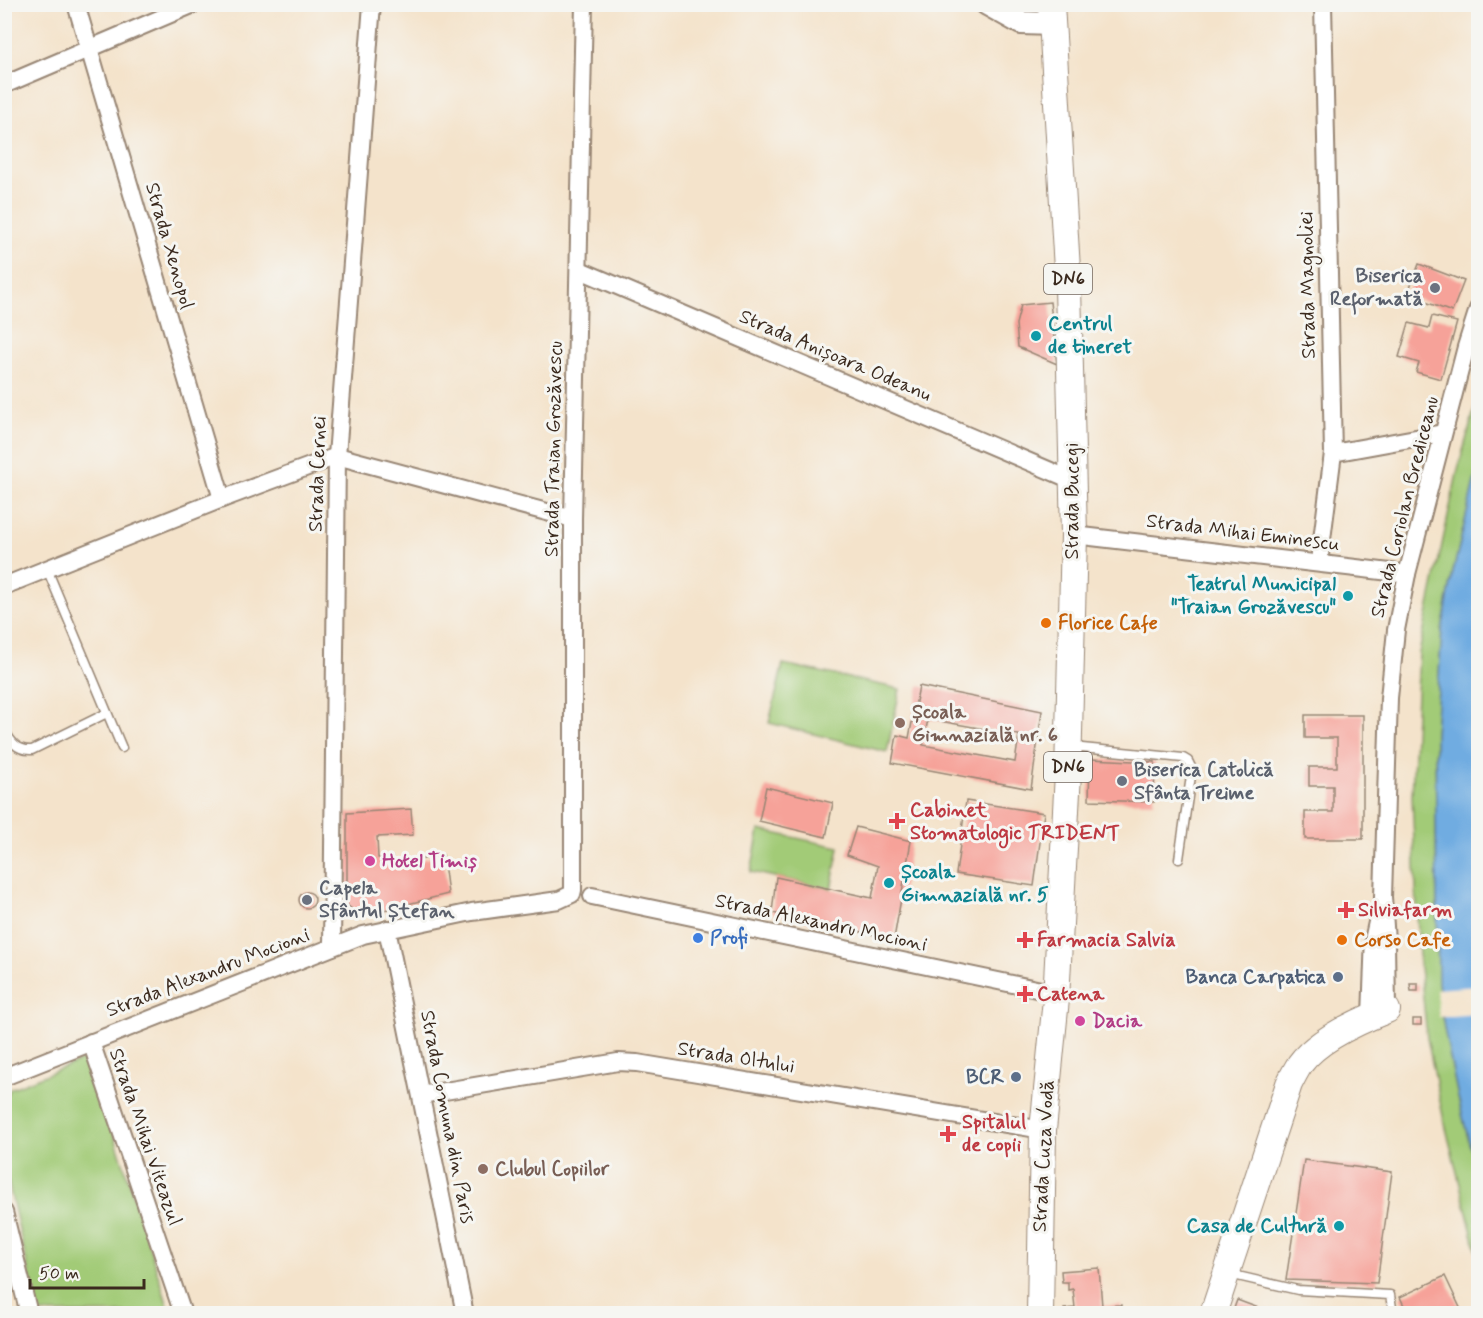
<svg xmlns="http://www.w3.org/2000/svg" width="1483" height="1318" font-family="Mynerve,sans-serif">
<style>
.green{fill:#a2cb77;stroke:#6e7a4a;stroke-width:1.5}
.water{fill:#6face1;stroke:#556b80;stroke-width:1.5}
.pier{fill:#f4e3cb}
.building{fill:#f6a299;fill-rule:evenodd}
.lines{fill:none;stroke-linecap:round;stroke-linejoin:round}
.lane-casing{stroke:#988674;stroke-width:11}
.street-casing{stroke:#988674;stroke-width:20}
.secondary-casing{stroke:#988674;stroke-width:26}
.primary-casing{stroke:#988674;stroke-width:28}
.lane{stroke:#fff;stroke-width:8}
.street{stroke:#fff;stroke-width:16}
.secondary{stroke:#fff;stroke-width:22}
.primary{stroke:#fff;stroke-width:26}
.worship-dot{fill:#6b7280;stroke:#f6f6f2;stroke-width:2}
.culture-dot{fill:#0f9aa8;stroke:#f6f6f2;stroke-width:2}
.food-dot{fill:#e8710a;stroke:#f6f6f2;stroke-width:2}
.education-dot{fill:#8d6e63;stroke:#f6f6f2;stroke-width:2}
.health-dot{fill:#e0444e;stroke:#f6f6f2;stroke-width:2}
.hotel-dot{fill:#d1479c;stroke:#f6f6f2;stroke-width:2}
.shop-dot{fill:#3f7fe0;stroke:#f6f6f2;stroke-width:2}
.service-dot{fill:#5c6f8a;stroke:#f6f6f2;stroke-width:2}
.labels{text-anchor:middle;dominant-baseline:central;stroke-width:6;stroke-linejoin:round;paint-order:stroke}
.shield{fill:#f6f6f2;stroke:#73675e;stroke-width:1.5}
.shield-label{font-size:18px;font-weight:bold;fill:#3b2a1e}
.street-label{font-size:20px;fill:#3b2a1e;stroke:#f6f6f2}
.worship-label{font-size:20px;font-weight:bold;fill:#5b616d;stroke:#f6f6f2;text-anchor:start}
.culture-label{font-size:20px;font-weight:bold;fill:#0d838f;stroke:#f6f6f2;text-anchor:start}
.food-label{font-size:20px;font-weight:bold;fill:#c56008;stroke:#f6f6f2;text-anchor:start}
.education-label{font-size:20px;font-weight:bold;fill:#785e54;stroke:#f6f6f2;text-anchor:start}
.health-label{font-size:20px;font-weight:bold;fill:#be3a42;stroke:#f6f6f2;text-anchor:start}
.hotel-label{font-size:20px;font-weight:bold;fill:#b23c85;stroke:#f6f6f2;text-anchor:start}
.shop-label{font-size:20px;font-weight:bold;fill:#366cbe;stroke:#f6f6f2;text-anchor:start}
.service-label{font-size:20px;font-weight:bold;fill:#4e5e75;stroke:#f6f6f2;text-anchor:end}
</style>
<rect width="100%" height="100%" fill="#f6f6f2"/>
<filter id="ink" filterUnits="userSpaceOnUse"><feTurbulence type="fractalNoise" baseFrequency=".0167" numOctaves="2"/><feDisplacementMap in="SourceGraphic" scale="12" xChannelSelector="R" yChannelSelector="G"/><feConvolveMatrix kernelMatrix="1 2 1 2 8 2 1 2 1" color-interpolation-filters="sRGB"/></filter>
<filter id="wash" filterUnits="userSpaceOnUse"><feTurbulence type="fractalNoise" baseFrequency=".008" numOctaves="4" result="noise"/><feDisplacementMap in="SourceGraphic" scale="24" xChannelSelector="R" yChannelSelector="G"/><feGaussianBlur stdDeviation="1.35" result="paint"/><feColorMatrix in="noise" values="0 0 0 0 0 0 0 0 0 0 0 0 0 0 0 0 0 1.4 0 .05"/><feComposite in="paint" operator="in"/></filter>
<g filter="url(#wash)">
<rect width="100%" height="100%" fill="#f4e3cb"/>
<g class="green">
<polygon points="1478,397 1478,466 1453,572 1442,630 1435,734 1438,982 1444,1028 1458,1097 1478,1179 1478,1257 1443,1116 1427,1038 1419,957 1412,796 1419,653 1458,469"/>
<polygon points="783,664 900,689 887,752 769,723"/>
<polygon points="759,830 839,847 831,889 751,872"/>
<polygon points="90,1057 170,1313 38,1313 5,1168 4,1104 10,1089"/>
</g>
<polygon class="water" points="1478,466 1478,1179 1458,1097 1444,1028 1438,982 1435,734 1442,630 1453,572"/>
<polygon class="pier" points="1478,986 1478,1014 1439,1017 1436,989"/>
<g id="blocks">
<g class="building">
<polygon points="1419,264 1464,281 1452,312 1407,295"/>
<polygon points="1050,302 1057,364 1018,347 1016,324 1021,305"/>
<polygon points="1432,316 1457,322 1441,379 1416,372 1419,363 1399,357 1409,323 1429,328"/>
<path d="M919 686 1042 711 1031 789 892 763 897 735 909 738ZM928 719 1019 735 1015 762 923 745Z"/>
<polygon points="1305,715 1363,715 1363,839 1305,839 1305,812 1333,812 1333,786 1309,786 1309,767 1337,767 1337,738 1305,738"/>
<polygon points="1090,759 1155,762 1154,802 1089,800"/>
<polygon points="766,787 833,803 826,837 759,821"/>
<polygon points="966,801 1044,813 1034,886 956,874"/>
<polygon points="411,809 413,835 377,837 378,858 392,857 393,865 443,855 448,894 360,916 347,905 347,813"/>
<polygon points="856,827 911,841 894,939 772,913 776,877 872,898 878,866 847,855"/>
<circle cx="307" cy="900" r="8"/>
<polygon points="1410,984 1418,984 1418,991 1411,991"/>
<rect x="1413" y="1019" width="8" height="6"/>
<polygon points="1304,1160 1392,1172 1377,1283 1286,1280"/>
<polygon points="1099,1268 1102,1306 1121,1305 1121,1314 1064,1314 1064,1309 1075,1308 1073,1289 1068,1290 1068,1282 1062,1282 1061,1271"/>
<polygon points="1445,1276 1463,1314 1408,1314 1400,1297"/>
<polygon points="1237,1300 1272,1313 1272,1314 1232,1314"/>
</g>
</g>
</g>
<g filter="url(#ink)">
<use href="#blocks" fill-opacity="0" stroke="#988674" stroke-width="1.5"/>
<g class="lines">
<defs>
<g id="lane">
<polyline points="47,569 122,748"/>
<path d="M4 729C10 741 17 751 32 750L107 713"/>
<polyline points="1072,747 1183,758 1188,761 1192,769 1179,859"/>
<polyline points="1229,1274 1298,1290 1390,1295 1393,1314"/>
</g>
<g id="street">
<polyline points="76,4 222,499"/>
<polyline points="4,85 194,4"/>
<polyline points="580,270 1074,481"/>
<polyline points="1333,453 1443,433"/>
<polyline points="1074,535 1407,574"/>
<polyline points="1319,563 1333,453 1323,4"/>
<polyline points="4,586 222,499 337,456 573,519"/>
<polyline points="592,896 1041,990"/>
<polyline points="387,929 465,1314"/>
<polyline points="332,947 337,456 372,4"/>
<polyline points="1387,1010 1386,941 1383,897 1389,698 1396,630 1407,574 1466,347 1478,309"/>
<polyline points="1371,1016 1374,936 1379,913"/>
<polyline points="91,1042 183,1314"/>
<polyline points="4,1077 363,935 472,912 559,900 572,894 573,890 573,519 584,4"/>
<polyline points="421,1095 618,1062 637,1063 1043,1130"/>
<polyline points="4,1212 29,1314"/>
</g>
<polyline id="secondary" points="987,4 1021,23 1053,24"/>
<g id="primary">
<polyline points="1040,1314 1043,1130 1056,999 1068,773 1074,535 1068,286 1051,4"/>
<path d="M1213 1314 1289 1084C1292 1078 1296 1070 1300 1064 1318 1039 1359 1021 1387 1010"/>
</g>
</defs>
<use href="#lane" class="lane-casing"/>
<use href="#street" class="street-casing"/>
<use href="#secondary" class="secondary-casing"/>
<use href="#primary" class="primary-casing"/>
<use href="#lane" class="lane"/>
<use href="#street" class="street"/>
<use href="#secondary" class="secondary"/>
<use href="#primary" class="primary"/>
</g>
</g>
<g class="worship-dot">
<circle cx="1435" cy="288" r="6"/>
<circle cx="1122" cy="781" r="6"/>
<circle cx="307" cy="900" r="6"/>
</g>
<g class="culture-dot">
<circle cx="1036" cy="336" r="6"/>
<circle cx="1348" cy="596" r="6"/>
<circle cx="889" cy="883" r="6"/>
<circle cx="1339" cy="1226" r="6"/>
</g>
<g class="food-dot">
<circle cx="1046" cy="623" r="6"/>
<circle cx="1342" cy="940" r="6"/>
</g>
<g class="education-dot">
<circle cx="900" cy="723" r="6"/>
<circle cx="483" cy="1169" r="6"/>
</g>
<g class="health-dot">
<path d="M894 812h6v6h6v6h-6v6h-6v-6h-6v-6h6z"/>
<path d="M1343 901h6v6h6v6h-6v6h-6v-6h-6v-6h6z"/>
<path d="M1022 931h6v6h6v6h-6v6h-6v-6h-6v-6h6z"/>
<path d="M1022 985h6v6h6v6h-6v6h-6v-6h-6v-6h6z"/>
<path d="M945 1125h6v6h6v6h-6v6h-6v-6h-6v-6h6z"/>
</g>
<g class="hotel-dot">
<circle cx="370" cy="861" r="6"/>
<circle cx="1080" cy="1021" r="6"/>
</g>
<circle class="shop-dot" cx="698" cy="938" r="6"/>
<g class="service-dot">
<circle cx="1338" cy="977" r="6"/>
<circle cx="1016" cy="1077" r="6"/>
</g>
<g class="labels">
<g class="shield">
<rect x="1044" y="264" width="48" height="30" rx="4.5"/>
<rect x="1044" y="752" width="48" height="30" rx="4.5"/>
</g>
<g class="shield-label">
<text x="1068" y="279">DN6</text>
<text x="1068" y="767">DN6</text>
</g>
<g class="street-label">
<text transform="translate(169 246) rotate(74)">Strada Xenopol</text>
<text transform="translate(1308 285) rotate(-91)">Strada Magnoliei</text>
<text transform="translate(835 356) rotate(23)">Strada Anișoara Odeanu</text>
<text transform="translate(554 449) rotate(-89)">Strada Traian Grozăvescu</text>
<text transform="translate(318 474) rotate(-88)">Strada Cernei</text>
<text transform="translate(1072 501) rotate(-90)">Strada Bucegi</text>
<text transform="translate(1405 507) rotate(-76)">Strada Coriolan Brediceanu</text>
<text transform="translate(1243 533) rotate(7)">Strada Mihai Eminescu</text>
<text transform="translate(821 923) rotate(12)">Strada Alexandru Mocioni</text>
<text transform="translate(208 973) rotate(-21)">Strada Alexandru Mocioni</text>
<text transform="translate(736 1058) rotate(9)">Strada Oltului</text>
<text transform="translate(447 1117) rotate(79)">Strada Comuna din Paris</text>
<text transform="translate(145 1137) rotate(71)">Strada Mihai Viteazul</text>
<text transform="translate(1044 1156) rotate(-87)">Strada Cuza Vodă</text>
</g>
<g class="worship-label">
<text x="1423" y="276" text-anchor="end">Biserica<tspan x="1423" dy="23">Reformată</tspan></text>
<text x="1134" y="770">Biserica Catolică<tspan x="1134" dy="23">Sfânta Treime</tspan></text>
<text x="319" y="888">Capela<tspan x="319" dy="23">Sfântul Ștefan</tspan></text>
</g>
<g class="culture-label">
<text x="1048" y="324">Centrul<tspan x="1048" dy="23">de tineret</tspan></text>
<text x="1336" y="584" text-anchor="end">Teatrul Municipal<tspan x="1336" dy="23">"Traian Grozăvescu"</tspan></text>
<text x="901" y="872">Școala<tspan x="901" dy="23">Gimnazială nr. 5</tspan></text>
<text x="1327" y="1226" text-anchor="end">Casa de Cultură</text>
</g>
<g class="food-label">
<text x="1058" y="623">Florice Cafe</text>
<text x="1354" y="940">Corso Cafe</text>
</g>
<g class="education-label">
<text x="912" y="712">Școala<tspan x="912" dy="23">Gimnazială nr. 6</tspan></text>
<text x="495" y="1169">Clubul Copiilor</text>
</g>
<g class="health-label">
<text x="910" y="810">Cabinet<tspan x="910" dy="23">Stomatologic TRIDENT</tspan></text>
<text x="1358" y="910">Silviafarm</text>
<text x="1037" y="940">Farmacia Salvia</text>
<text x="1037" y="994">Catena</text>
<text x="962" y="1122">Spitalul<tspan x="962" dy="23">de copii</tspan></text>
</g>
<g class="hotel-label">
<text x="382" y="861">Hotel Timiș</text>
<text x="1092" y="1021">Dacia</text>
</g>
<g class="shop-label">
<text x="710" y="938">Profi</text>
</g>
<g class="service-label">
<text x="1326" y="977">Banca Carpatica</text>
<text x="1004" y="1077">BCR</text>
</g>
</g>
<rect width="1483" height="1318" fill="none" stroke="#f6f6f2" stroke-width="24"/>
<path d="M30 1279v9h114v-9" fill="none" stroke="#3b2a1e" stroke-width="3"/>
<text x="39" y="1279" font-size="18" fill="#3b2a1e" stroke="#f6f6f2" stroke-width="4.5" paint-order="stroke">50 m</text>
</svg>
